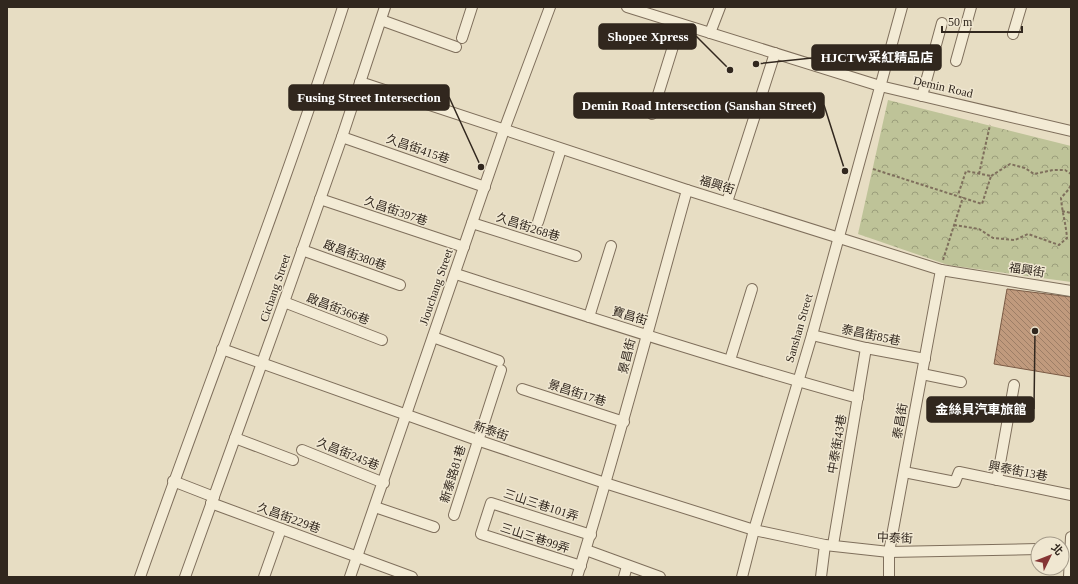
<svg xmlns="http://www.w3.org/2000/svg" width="1078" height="584" font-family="'Times New Roman','Noto Sans TC',serif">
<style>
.forest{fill:url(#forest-crowns)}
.building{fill:url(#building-back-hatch);stroke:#7b5b45}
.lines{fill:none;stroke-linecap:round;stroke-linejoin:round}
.minor-casing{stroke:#7f6f5c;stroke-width:12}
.path{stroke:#7f6f5c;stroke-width:2;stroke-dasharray:3 2;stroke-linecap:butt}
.minor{stroke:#f3ebd5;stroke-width:10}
.labels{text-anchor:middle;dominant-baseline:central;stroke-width:3;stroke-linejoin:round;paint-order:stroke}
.street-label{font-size:12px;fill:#31271e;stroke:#f0e7d1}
.leader{fill:none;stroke:#31271e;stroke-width:1.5}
.callout-dot{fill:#31271e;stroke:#f0e7d1;stroke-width:1.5}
.callout{fill:#31271e;stroke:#31271e;stroke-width:1.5}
.callout-label{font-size:13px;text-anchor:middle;font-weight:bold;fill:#fff}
</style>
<defs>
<pattern id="forest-crowns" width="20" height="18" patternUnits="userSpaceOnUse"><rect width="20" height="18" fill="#bec398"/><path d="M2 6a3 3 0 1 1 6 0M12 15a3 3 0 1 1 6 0" fill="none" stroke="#9b9e7b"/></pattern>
<pattern id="building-back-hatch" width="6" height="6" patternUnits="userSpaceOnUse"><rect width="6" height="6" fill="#c09a7d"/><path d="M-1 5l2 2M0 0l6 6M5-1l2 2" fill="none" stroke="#9d7e66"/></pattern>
</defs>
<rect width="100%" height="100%" fill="#e7ddc3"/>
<polygon class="forest" points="888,100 1071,146 1071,282 948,265 858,234"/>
<polygon class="building" points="1007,289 1071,297 1071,377 994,364"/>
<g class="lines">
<defs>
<g id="minor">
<polyline points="627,7 880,86 1071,131"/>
<polyline points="381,20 456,47"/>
<polyline points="710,33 720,7"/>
<polyline points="1013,34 1021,7"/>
<polyline points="462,38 472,7"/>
<polyline points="956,61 971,7"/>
<polyline points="360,82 687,190 941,270 1071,291"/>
<polyline points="922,96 942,23"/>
<polyline points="652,114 680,24"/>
<polyline points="342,137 485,187"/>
<polyline points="320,199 464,247"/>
<polyline points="727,202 775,53"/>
<polyline points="538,222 561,149"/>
<polyline points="472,223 576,256"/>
<polyline points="302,250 400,285"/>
<path d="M456 274C589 317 723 361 858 398"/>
<polyline points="284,302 382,340"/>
<polyline points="589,317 611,246"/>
<polyline points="812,335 866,348 925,359"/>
<polyline points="433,337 499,361"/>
<polyline points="222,349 477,440 605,483 754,530 825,545 889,552 1038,549"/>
<polyline points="730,360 752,289"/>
<polyline points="922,374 961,382"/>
<polyline points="522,389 624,422"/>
<polyline points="235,438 293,460"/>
<polyline points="302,450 384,483"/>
<polyline points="904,472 955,482 959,472 1071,495"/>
<polyline points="997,480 1014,385"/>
<polyline points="173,481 214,497"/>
<polyline points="211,503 412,577"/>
<polyline points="375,507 434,527"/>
<polyline points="454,515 501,370"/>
<polyline points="833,545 866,348"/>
<polyline points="586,550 660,577"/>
<polyline points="581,566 481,534 491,503 591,535"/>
<path d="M140 577C207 387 281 199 343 7"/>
<polyline points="185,577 284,302 342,137 385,7"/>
<polyline points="264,577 281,529"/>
<polyline points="350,577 504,130 550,7"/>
<path d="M577 577C617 449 651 319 687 190"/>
<polyline points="624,577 627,566"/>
<polyline points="742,577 754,530 812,335 902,7"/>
<polyline points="821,577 825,545"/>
<polyline points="889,577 889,552 941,270"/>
<polyline points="1069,577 1071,537"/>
</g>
</defs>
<use href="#minor" class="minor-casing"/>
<g class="path">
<polyline points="873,169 982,204 991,176 966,171 958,195"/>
<polyline points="979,174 990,125"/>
<polyline points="991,176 1010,164 1025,168 1034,174 1053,170 1065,170 1071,174"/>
<polyline points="1062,211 1071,213"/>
<path d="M954 225 979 229 993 238 1015 240 1028 234 1059 245 1067 238C1066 224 1062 212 1061 198L1069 189 1071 184"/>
<polyline points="943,260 963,197"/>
</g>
<use href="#minor" class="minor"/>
</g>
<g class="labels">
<g class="street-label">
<text transform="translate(943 87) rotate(13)">Demin Road</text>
<text transform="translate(418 149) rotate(19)">久昌街415巷</text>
<text transform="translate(717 185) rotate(17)">福興街</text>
<text transform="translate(396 211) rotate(19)">久昌街397巷</text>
<text transform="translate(528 227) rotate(18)">久昌街268巷</text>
<text transform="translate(355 255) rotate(20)">啟昌街380巷</text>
<text transform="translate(1027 270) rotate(9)">福興街</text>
<text transform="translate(436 287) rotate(-71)">Jiouchang Street</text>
<text transform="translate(275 288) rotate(-71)">Cichang Street</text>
<text transform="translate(338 309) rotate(21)">啟昌街366巷</text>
<text transform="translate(630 316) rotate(17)">寶昌街</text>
<text transform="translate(799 328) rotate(-74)">Sanshan Street</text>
<text transform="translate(871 335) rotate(12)">泰昌街85巷</text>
<text transform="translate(627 356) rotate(-76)">景昌街</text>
<text transform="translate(577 393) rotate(18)">景昌街17巷</text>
<text transform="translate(900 421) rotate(-80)">泰昌街</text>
<text transform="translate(491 431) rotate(19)">新泰街</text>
<text transform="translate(837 444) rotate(-80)">中泰街43巷</text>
<text transform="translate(348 454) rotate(22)">久昌街245巷</text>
<text transform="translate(1018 471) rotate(11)">興泰街13巷</text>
<text transform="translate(453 474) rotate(-73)">新泰路81巷</text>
<text transform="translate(541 505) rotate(18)">三山三巷101弄</text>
<text transform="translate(289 518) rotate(20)">久昌街229巷</text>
<text transform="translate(535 538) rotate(18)">三山三巷99弄</text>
<text transform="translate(895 538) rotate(2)">中泰街</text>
</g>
</g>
<path class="leader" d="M730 70L696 36M756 64L812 58M481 167L449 97M845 171L824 105M1035 331L1034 409"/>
<g class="callout-dot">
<circle cx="730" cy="70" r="4"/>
<circle cx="756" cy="64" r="4"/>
<circle cx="481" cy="167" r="4"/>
<circle cx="845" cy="171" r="4"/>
<circle cx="1035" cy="331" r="4"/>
</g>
<g class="callout">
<rect x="599" y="24" width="97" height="25" rx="4"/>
<rect x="812" y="45" width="129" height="25" rx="4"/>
<rect x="289" y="85" width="160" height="25" rx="4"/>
<rect x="574" y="93" width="250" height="25" rx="4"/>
<rect x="927" y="397" width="107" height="25" rx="4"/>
</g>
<g class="callout-label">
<text x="648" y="41">Shopee Xpress</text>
<text x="877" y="62">HJCTW采紅精品店</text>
<text x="369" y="102">Fusing Street Intersection</text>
<text x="699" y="110">Demin Road Intersection (Sanshan Street)</text>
<text x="981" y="414">金絲貝汽車旅館</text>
</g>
<rect width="1078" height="584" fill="none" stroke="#31271e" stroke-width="16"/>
<g transform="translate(1050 556) rotate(47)"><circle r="19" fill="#f0e7d1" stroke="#a49a89"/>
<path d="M0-3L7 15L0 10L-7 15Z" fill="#853534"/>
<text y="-6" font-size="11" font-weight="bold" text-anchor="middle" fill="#31271e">北</text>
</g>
<path d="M942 26v6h80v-6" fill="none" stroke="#31271e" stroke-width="2"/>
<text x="948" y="26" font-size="12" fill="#31271e" stroke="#f0e7d1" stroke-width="3" paint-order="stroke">50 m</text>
</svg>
